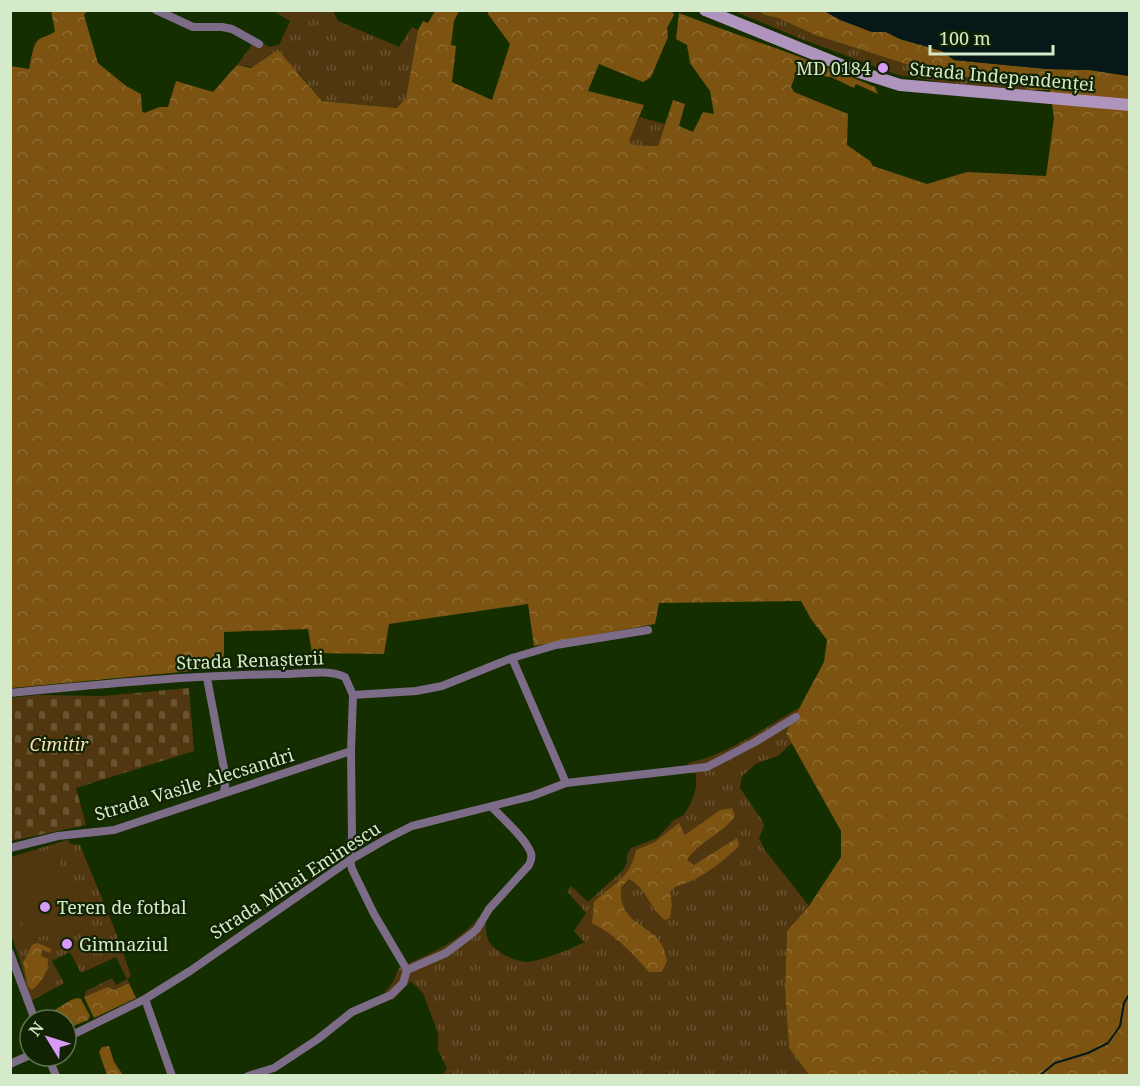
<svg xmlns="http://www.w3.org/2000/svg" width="1140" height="1086" font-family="'Noto Serif',serif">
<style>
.grass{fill:url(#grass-tufts)}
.forest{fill:url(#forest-crowns)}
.cemetery{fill:url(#cemetery-stones)}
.pitch{fill:#513710}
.water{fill:#061817}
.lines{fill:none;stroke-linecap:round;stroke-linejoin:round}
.stream{stroke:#061817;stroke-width:2}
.street{stroke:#7d6c87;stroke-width:8}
.secondary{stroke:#af94be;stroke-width:12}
.poi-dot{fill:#d89af8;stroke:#112303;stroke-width:2}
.labels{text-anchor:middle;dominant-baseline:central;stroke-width:4.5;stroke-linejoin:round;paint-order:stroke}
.poi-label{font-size:18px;fill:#d5eac9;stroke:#112303;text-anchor:start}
.street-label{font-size:18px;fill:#d5eac9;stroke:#112303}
.park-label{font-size:18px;font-style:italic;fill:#f9dcb6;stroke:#112303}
</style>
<defs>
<pattern id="grass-tufts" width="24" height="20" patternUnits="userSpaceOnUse" patternTransform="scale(1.5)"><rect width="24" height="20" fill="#513710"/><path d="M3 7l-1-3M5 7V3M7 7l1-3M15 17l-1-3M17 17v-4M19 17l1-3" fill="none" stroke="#695431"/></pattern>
<pattern id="forest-crowns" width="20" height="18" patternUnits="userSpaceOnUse" patternTransform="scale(1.5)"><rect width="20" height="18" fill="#7c5311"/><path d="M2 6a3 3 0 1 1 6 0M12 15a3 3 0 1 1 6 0" fill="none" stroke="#8e6c32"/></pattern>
<pattern id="cemetery-stones" width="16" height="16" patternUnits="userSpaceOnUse" patternTransform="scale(1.5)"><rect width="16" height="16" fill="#513710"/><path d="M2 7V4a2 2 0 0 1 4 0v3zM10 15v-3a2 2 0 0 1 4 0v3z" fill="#695431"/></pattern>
</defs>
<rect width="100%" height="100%" fill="#152e00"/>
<g class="grass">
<polygon points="273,11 333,11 338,21 399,47 412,27 418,30 406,99 398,108 322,101 298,72 237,65 250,48 254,37 269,47 279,45 290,21"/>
<polygon points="734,11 758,11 765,15 778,18 815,35 937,74 1017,82 1027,90 946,83 898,75 804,40"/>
<polygon points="640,117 665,124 658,146 633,145 628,141"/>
<path d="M799 708 786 733 792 743 778 756 757 763 742 776 740 788 763 822 764 826 759 838 764 849 809 906 787 931 785 989 789 1048 809 1075H442L447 1068 438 1050V1033L423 993 411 981 393 1000 385 992 393 982 399 968C427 955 460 942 479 917L486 923C486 930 486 936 489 942 495 951 515 962 526 962 538 962 575 948 584 942L574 931 586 913 567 891 571 886 588 902 624 869 627 862V855L631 848 657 838 674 820 684 815 690 805 696 788V773L690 772 688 763C727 755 764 728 799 708Z"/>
<polygon points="67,840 71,844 80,845 117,935 131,976 127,979 129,983 114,990 108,988 84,997 86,991 112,978 116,985 127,979 116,957 81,973 70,952 52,961 64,983 31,1001 19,957 11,934 11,857"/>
</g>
<g class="forest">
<path d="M51 11H87L84 15 98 63 126 86 141 94 142 111 144 113 160 107H168L176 81 213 92 237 65 251 68 278 50 322 101 397 108 406 98 418 30 423 21 428 23 435 11H459L454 21 451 45 456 46 452 82 492 100 510 44 488 14V11H672L674 15 667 28 668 37 651 77 643 82 599 64 588 91 644 105 629 141 633 145 658 146 673 100 685 104 679 126 693 132 703 112 714 114 710 91 690 63 687 45 676 39 679 13C744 38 811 59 875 87L878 94 856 84 854 88 831 77 798 73 795 76 791 87 794 92 848 114 847 145 870 161 873 166 927 184 967 172 1046 176 1054 118 1050 90H1027L1016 82 937 74 815 35 778 18 765 15 758 11H825L872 32H886L900 39 942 51 954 60 1047 69 1090 70 1129 76V1075H809L789 1048 785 989 787 931 809 906 841 857V831L786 733 824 662 827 640 811 619 801 601 659 603 655 624 534 646 528 604 389 624 384 654 312 653 308 629 224 632V668L11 688 10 66 29 69C31 62 32 46 38 40 43 36 50 36 55 31Z"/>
<path d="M732 808 735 816C723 834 699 841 687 860L694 865 737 838 739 846C725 859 709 873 691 881 682 885 677 884 670 892L672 905 670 918 665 920C650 909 646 887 629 879L621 887C618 925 649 921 663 947 665 951 666 957 667 961L662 972H649C631 952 616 935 592 923L594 902C614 883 630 879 636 850L655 842 679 823 685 835 720 810Z"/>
<path d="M38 943 51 949V953L42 950 41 956 48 959C48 972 42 982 32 990L28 987 23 962C28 956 28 950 33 944Z"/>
<polygon points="129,983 136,998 94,1018 84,997 108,987 114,990"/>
<polygon points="77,998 81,999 90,1016 88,1020 66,1029 66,1020 53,1020 58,1018 53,1011 71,1000"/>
<polygon points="109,1046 114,1062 123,1075 107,1075 99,1052 102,1047"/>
</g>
<polygon class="cemetery" points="189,688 194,751 76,788 86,825 11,841 11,698 37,695 103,696"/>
<polygon class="pitch" points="54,847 80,923 28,941 11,890 11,862"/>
<polygon class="water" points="824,11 1129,11 1129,76 1090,70 1047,69 954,60 942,51 900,39 886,32 872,32 840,20"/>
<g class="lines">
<polyline class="stream" points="1039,1076 1055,1063 1088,1053 1108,1043 1120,1026 1124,1003 1130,993"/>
<g class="street">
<polyline points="156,10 193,27 222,27 232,29 259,44"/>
<polyline points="512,658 566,783"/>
<polyline points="207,678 226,779 224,792"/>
<path d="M10 693C102 684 194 675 286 674 304 674 328 669 345 677L353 695 351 751 352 838 350 860 352 869 374 914 407 970"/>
<polyline points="353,695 416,691 442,686 512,658 556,645 648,630"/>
<polyline points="10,848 58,836 114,830 351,751"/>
<polyline points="10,953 35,1020"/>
<polyline points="145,999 172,1076"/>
<polyline points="66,1038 145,999 190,971 350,860 388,838 412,826 532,796 566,783 707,767 755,742 796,717"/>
<polyline points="48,1056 56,1076"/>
<polyline points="10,1064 30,1055"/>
<path d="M248 1076 274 1068 318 1039 352 1012 391 995 403 983 407 970 446 953 470 935 477 929 489 909 529 865C531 861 533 856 530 851 524 837 503 819 492 807"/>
</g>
<polyline class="secondary" points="705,10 856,71 900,85 1130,105"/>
</g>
<g class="poi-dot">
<circle cx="883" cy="68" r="6"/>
<circle cx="45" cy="907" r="6"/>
<circle cx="67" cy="944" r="6"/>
</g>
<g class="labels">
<g class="poi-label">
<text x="871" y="68" text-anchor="end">MD 0184</text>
<text x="57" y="907">Teren de fotbal</text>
<text x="79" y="944">Gimnaziul</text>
</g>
<g class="street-label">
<text transform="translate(1002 76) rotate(5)">Strada Independenței</text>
<text transform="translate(250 660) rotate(-2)">Strada Renașterii</text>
<text transform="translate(194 784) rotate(-17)">Strada Vasile Alecsandri</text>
<text transform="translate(295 880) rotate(-33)">Strada Mihai Eminescu</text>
</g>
<g class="park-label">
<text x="59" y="744">Cimitir</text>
</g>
</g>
<rect width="1140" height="1086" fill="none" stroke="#d5eac9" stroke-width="24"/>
<g transform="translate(48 1038) rotate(308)"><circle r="28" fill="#112303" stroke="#5f7352" stroke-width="1.5"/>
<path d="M0-4.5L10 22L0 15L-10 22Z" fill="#d89af8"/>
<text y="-9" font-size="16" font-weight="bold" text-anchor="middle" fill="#d5eac9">N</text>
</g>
<path d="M930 45v9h123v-9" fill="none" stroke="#d5eac9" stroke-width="3"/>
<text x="939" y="45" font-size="18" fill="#d5eac9" stroke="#112303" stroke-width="4.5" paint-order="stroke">100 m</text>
</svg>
